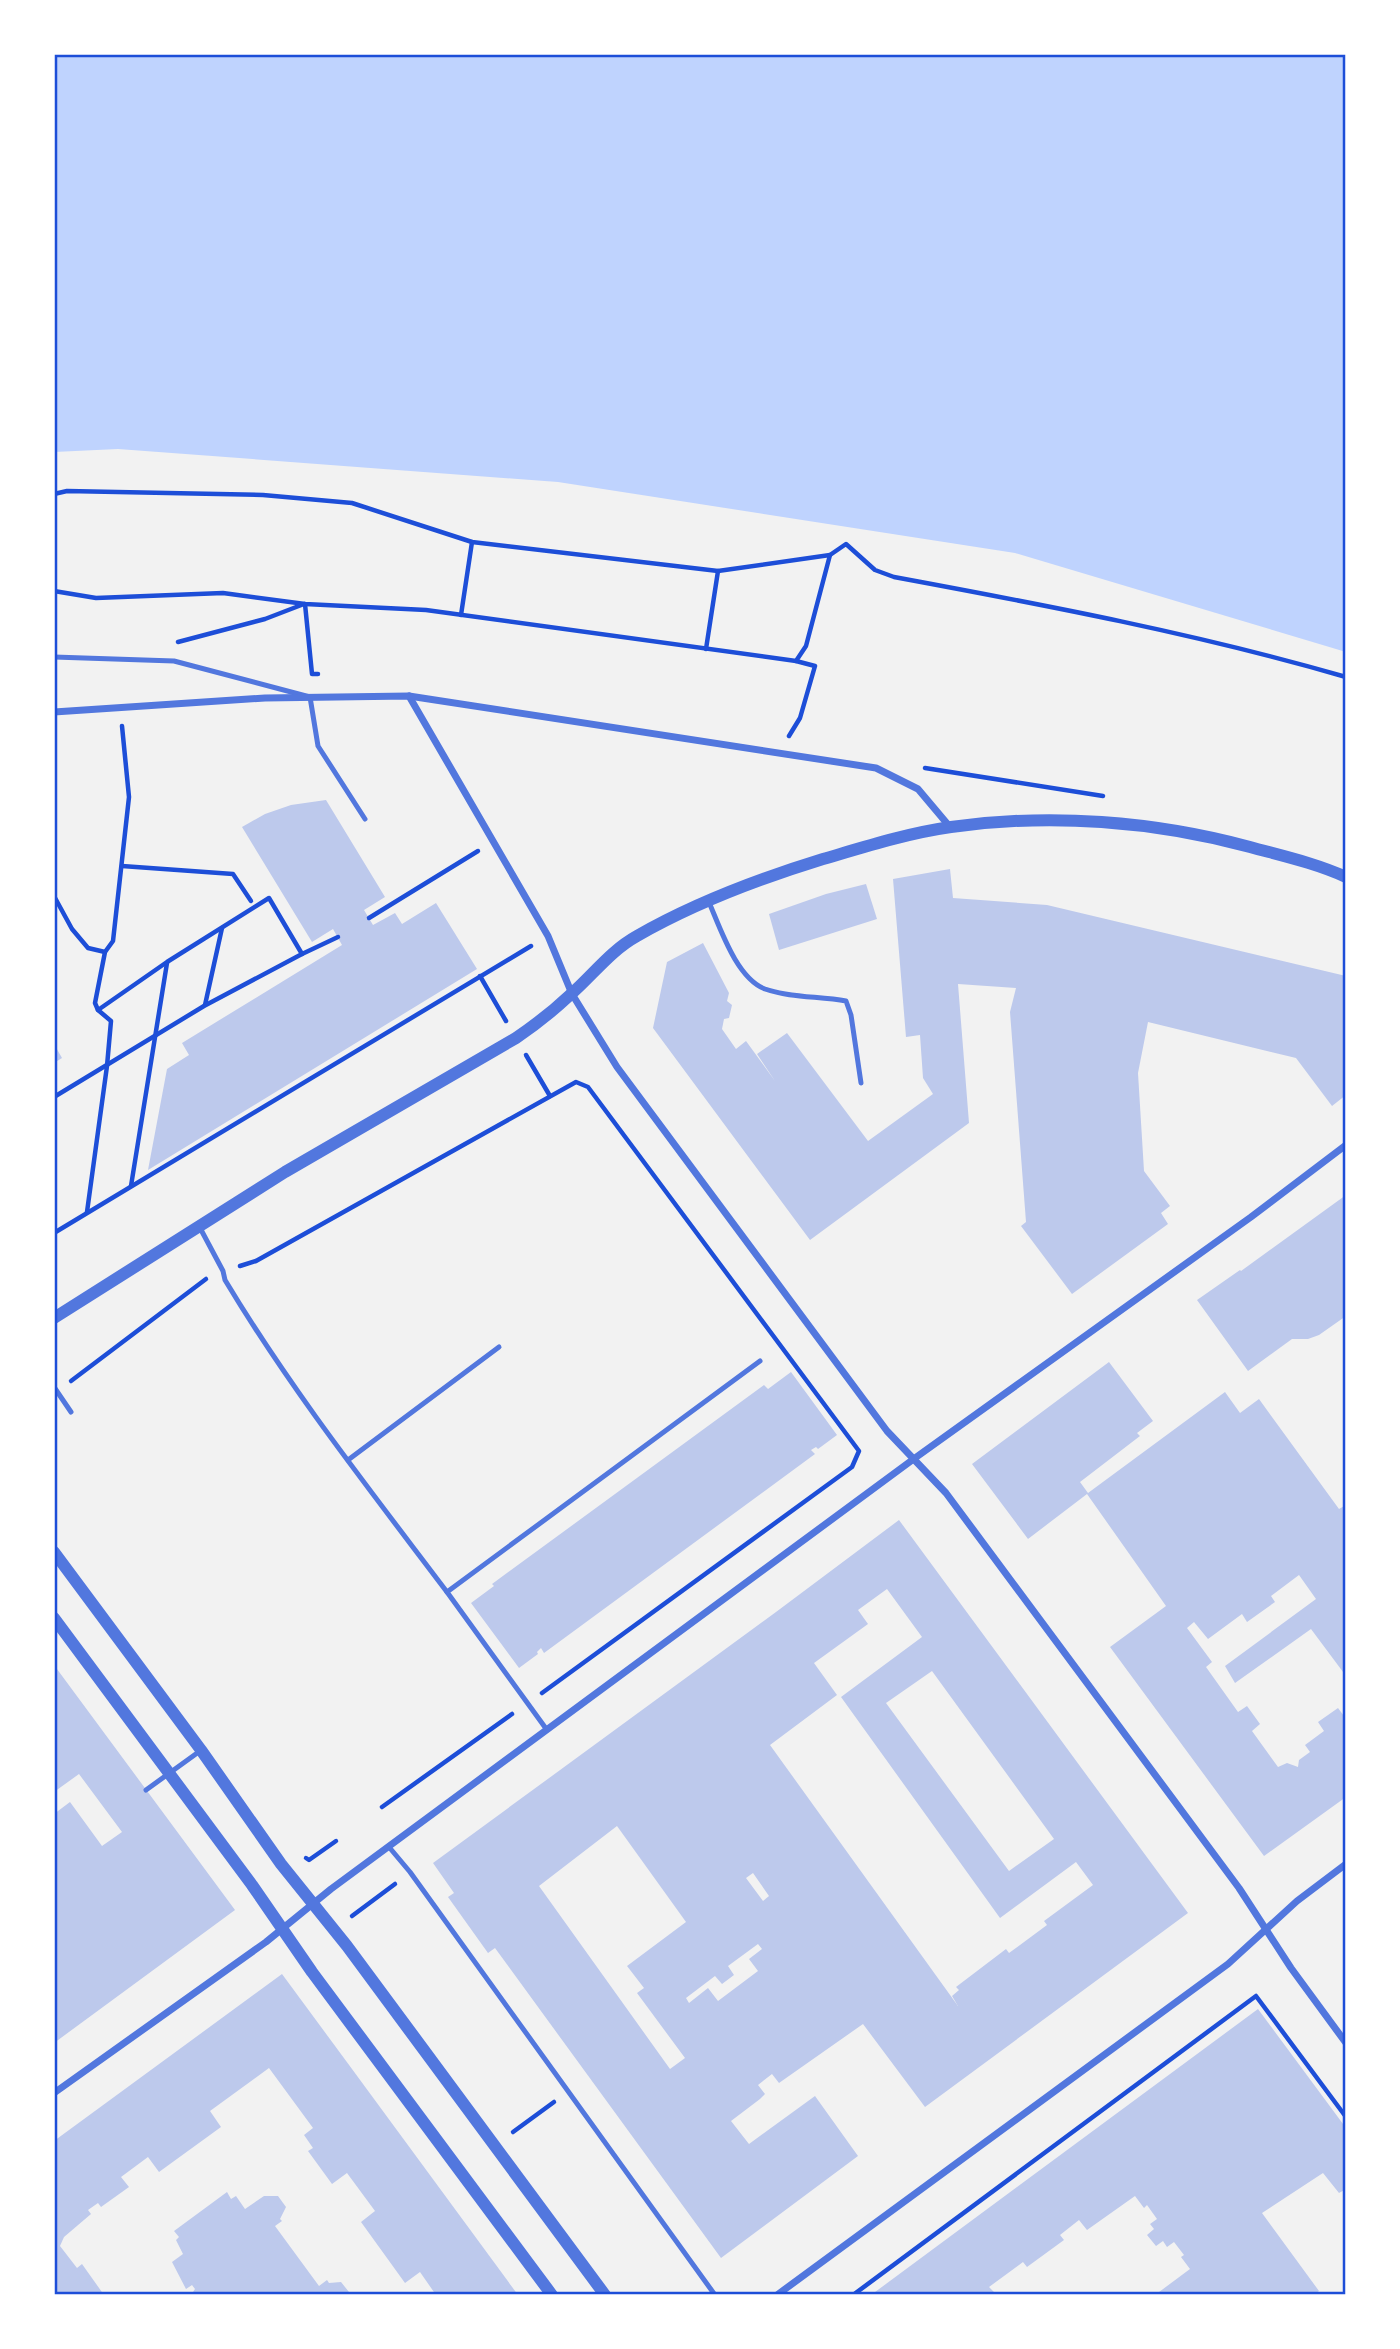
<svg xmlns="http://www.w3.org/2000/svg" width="1400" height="2349" font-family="Helvetica,sans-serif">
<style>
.water{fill:#bfd3fe}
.building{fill:#bdc9ec;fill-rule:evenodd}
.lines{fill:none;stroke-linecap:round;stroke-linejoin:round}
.path{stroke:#1d4ed8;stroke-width:4.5}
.service{stroke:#5277de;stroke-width:5}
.minor{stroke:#5277de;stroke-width:7}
.tertiary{stroke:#5277de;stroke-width:12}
.neatline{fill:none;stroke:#1d4ed8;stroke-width:2.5}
</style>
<rect width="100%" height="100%" fill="#f2f2f2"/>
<polygon class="water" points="54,54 1346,54 1346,652 1015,553 558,482 118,449 54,452"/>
<g class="building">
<polygon points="326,800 385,897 364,910 373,925 395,913 402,924 436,903 477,969 148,1170 167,1069 189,1055 182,1043 342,945 333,929 312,942 242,827 265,814 291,805"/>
<polygon points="950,869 953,898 1047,905 1346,976 1346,1095 1332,1106 1296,1058 1148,1022 1138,1073 1144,1171 1170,1206 1161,1213 1168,1224 1072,1294 1021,1226 1026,1222 1010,1012 1016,988 958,984 969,1123 810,1240 653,1028 667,962 703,943 729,993 727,1001 732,1005 729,1018 724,1019 722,1029 736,1049 746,1041 775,1081 757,1054 787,1033 868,1141 933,1094 923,1078 920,1035 906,1037 893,879"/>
<polygon points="866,884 877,919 779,950 769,914 826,894"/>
<polygon points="54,1044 62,1058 54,1063"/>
<polygon points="1346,1195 1346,1316 1319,1335 1308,1339 1292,1339 1248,1371 1197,1300 1240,1270 1241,1271"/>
<polygon points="1109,1362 1153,1421 1137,1433 1140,1436 1080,1482 1088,1493 1225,1392 1240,1413 1259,1399 1339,1509 1346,1505 1346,1676 1311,1629 1235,1683 1225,1666 1316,1599 1299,1575 1271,1596 1275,1602 1247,1622 1242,1614 1208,1639 1194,1622 1187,1628 1212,1662 1206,1667 1238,1712 1247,1706 1260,1724 1252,1731 1278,1767 1287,1763 1298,1767 1299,1760 1310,1752 1305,1745 1324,1731 1318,1722 1338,1708 1344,1716 1346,1715 1346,1797 1264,1856 1110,1647 1166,1606 1087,1494 1028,1539 972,1464"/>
<polygon points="791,1372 837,1435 818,1449 816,1447 811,1450 815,1454 544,1653 541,1648 537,1652 538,1654 519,1668 471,1603 494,1586 492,1584 764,1385 768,1389"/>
<path d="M899 1520 1188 1913 925 2107 863 2024 779 2083 772 2074 758 2085 765 2094 760 2099 731 2121 749 2144 815 2096 858 2156 721 2258 495 1948 488 1953 448 1897 454 1893 433 1863 776 1612ZM887 1589 922 1637 841 1697 1000 1918 1076 1862 1093 1885 1044 1921 1047 1925 1020 1945 1009 1953 1006 1949 956 1987 959 1990 952 1996 958 2006 770 1745 837 1695 814 1663 868 1624 858 1610ZM932 1671 1054 1839 1009 1871 886 1703ZM617 1826 686 1922 627 1966 644 1988 637 1993 685 2058 670 2069 539 1886ZM753 1873 769 1896 763 1901 746 1878ZM758 1944 762 1949 749 1959 758 1971 718 2001 708 1988 689 2003 686 1998 715 1976 722 1984 734 1975 728 1966Z"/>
<polygon points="54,1665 235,1910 54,2043 54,1814 70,1802 102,1846 122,1832 79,1774 54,1792"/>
<polygon points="282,1974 352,2069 518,2295 436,2295 420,2272 405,2283 361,2222 375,2211 347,2173 332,2184 308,2151 313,2148 304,2135 313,2128 269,2068 210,2111 221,2127 159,2172 148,2157 121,2177 129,2187 101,2207 98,2203 88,2210 91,2214 64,2237 60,2246 77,2268 82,2264 104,2295 54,2295 54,2141"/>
<polygon points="1258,2009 1346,2128 1346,2189 1339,2193 1323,2173 1262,2213 1319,2291 1313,2295 1155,2295 1190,2269 1181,2257 1184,2255 1174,2242 1167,2247 1163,2241 1156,2246 1147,2235 1154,2229 1150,2224 1157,2219 1147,2205 1144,2208 1135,2196 1087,2230 1079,2220 1060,2235 1064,2240 1027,2267 1023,2262 989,2287 994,2292 989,2295 871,2295"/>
<polygon points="227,2192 231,2199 236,2196 245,2209 264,2196 278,2196 286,2207 280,2219 282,2221 275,2226 319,2286 327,2280 329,2283 341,2282 349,2292 348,2295 191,2295 195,2289 192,2285 186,2289 172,2262 183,2254 176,2240 179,2237 174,2231"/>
</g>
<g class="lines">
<g class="path">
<polyline points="54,494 67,491 263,495 352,503 472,542 718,571 830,555 806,646 796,661"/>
<path d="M830 555 846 544 875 570 894 577C1045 605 1198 634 1346 677"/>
<polyline points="54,591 96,598 223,593 305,604 426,610 796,661 815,666 800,718 789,736"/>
<polyline points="305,604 312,674 318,674"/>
<polyline points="461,615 472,542"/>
<polyline points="178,642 265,619 304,604"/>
<polyline points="706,649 718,571"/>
<polyline points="925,768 1103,796"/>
<polyline points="122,866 233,874 251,901"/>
<polyline points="54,896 72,929 88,948 105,952"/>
<polyline points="369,918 478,851"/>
<polyline points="302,954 338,937"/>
<polyline points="480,976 506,1021"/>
<polyline points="205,1005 222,928"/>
<polyline points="526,1055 550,1096"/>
<polyline points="54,1097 204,1006 302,954 269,898 167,962 98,1010 95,1003 105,952 113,941 129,797 122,726"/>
<polyline points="131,1186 167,963"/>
<polyline points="87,1212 107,1066 111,1021 98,1010"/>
<polyline points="54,1233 531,946"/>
<polyline points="240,1266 256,1261 576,1082 588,1087 859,1451 852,1467 542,1693"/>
<polyline points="71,1381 206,1279"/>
<polyline points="382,1807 512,1714"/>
<polyline points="306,1858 309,1860 336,1841"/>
<polyline points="352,1916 395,1884"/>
<polyline points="513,2132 554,2102"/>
<polyline points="853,2295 1256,1996 1346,2117"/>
</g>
<g class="service">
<polyline points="54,657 174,661 310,697 318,746 365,819"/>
<path d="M708 900C720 927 736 978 765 989 791 998 820 996 846 1001L851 1015 861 1083"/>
<path d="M199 1226 223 1271 225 1280C291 1390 370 1490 447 1592"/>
<polyline points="54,1387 71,1412"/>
<polyline points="348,1460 499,1347"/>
<polyline points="547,1730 447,1592 760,1361"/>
<polyline points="146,1790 200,1751"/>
<polyline points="389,1847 410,1872 715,2295"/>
</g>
<g class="minor">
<polyline points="409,696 548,936 572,994 617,1067 887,1431 946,1493 1239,1888 1291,1968 1346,2043"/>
<polyline points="54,712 265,698 409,696 876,768 918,789 950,827"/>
<polyline points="54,2093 266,1942 331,1889 915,1458 1251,1217 1346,1145"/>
<polyline points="777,2295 1228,1964 1297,1901 1346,1864"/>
</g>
<g class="tertiary">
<path d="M54 1318 285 1172 516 1038C535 1025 553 1011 570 995 593 975 610 951 637 936 696 902 758 879 823 859 864 847 908 833 951 827 1050 813 1154 821 1250 847 1283 856 1315 863 1346 877"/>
<polyline points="54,1552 201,1750 281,1864 347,1946 605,2295"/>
<polyline points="54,1618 252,1885 312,1972 552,2295"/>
</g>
</g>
<rect width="1400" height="2349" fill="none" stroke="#ffffff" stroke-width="112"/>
<rect x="56" y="56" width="1288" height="2237" class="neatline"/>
</svg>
